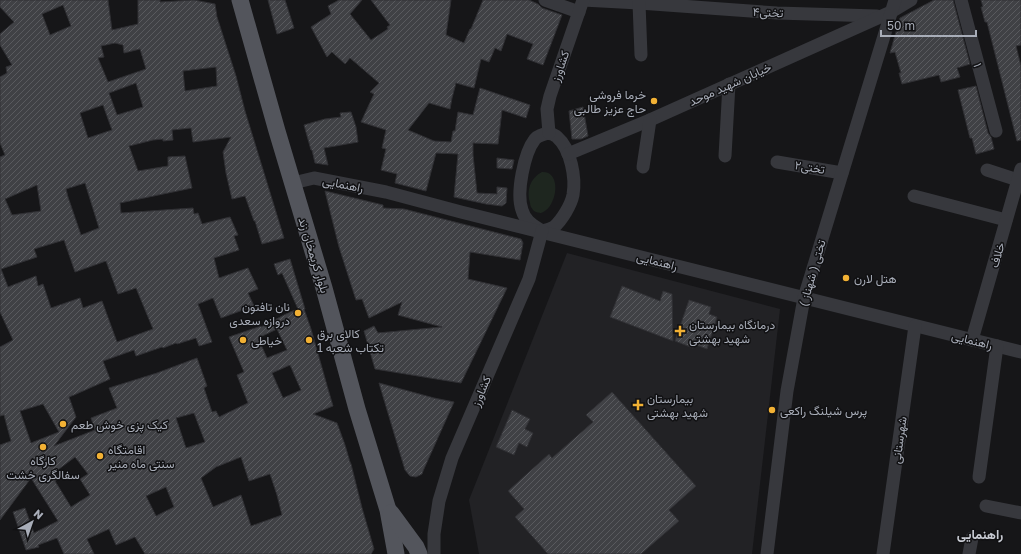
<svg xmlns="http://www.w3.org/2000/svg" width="1021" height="554" font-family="'Golos Text',Vazirmatn,sans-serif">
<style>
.built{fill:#222225}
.grass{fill:#1e261f}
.building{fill:url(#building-hatch);stroke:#303034;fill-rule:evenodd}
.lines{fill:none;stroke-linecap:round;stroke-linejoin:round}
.minor{stroke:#37383d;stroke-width:13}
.major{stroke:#53555c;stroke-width:17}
.poi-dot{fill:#f2b134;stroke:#111113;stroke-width:1.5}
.labels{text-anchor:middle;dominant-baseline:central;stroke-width:3;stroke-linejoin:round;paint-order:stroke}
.street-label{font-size:12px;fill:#a8adb8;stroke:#111113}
.poi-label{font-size:12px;fill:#a8adb8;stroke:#111113;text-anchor:start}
.neighbourhood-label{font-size:13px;font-weight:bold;fill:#c9ccd4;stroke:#111113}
</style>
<defs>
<pattern id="building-hatch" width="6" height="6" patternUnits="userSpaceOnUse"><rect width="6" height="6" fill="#404145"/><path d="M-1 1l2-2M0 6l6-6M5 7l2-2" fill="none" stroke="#595a5e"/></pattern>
</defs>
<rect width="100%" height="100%" fill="#161618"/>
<polygon class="built" points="567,253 780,309 752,554 479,554 469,500"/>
<path class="grass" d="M542 172C557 171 558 191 552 202 550 207 546 211 541 213 540 213 535 212 534 211 532 209 530 206 530 203 526 191 530 178 542 172Z"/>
<g class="building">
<path d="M0 0H108L112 30 138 24V0H160V2L194 0 215 4 217 17 236 76 245 111 284 238 262 244 255 221H254L245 196 232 199 226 173 223 152 231 137 193 142 191 128 172 130 173 140 163 141V139L153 140 129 146 138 171 168 166V157L185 156 192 188 120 203 121 213 193 208 194 214 198 213 202 224 230 217 238 235 234 236 239 250 214 258 219 278 248 268 258 289 248 293 254 306 221 318 213 298 198 304 212 342 199 346 196 338 177 344 176 343 163 348 162 347 136 356 134 350 103 361 110 379 74 395 69 397 76 417 54 446 95 430 91 418 117 408 109 388 157 373 197 358 207 386 204 388 212 412 216 411 219 417 248 403 237 375 244 372 229 337 261 326V327L290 312 298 309 282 273 278 275 274 264 290 259 305 309H304L311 329 328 389 333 406 313 414 337 423 345 445 350 462 351 464 362 508 374 549 371 554H145L135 537 116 545 109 529 87 539 94 554H64L57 538 38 545 39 547 26 550 13 512 25 508 34 533 58 521 31 478 0 520V445L11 441 4 415 0 416V347L13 340 0 312V157L5 155 0 143V77L7 73 6 67 12 65 0 45V34L14 22 0 7ZM63 5 71 26 50 35 42 14ZM115 43 123 45 124 53 140 49 146 69 108 82 98 58 104 57 101 46ZM216 67 217 86 185 91 183 71ZM136 83 143 107 117 115 109 93ZM103 105 112 130 88 138 80 113ZM85 183 99 228 81 235 68 197 66 189ZM37 185 41 211 12 215 5 199ZM64 240 75 272 106 261 118 294 136 288 153 329 117 342 102 301 83 308 80 298 51 308 43 284 38 286 36 276 8 287 1 269 37 257 34 249ZM277 329 287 350 267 358 258 338ZM290 365 301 390 283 398 272 373ZM43 404 59 432 31 443 20 411ZM194 413 205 442 186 448 176 418ZM75 457 88 474 80 479 90 495 71 507 55 481 59 478 55 472ZM241 457 249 481 270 474 277 495 282 515 251 526 241 495 213 507 201 478 216 467ZM166 487 174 507 156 516 146 496Z"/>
<polygon points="268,0 285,0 294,28 277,34"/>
<polygon points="339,0 362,0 350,14 371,40 388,29 387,27 390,25 371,0 451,0 446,35 464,43 470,29 471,29 483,0 529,0 538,4 542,8 562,15 543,65 527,59 533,44 507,34 501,51 495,48 489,62 481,59 474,88 456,83 452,98 450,109 429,103 408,130 434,141 451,142 453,131 455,131 458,112 473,115 480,88 530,105 526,118 502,110 498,144 473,143 473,155 477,193 497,194 497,187 507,188 506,203 502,206 486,204 454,197 458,154 436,153 426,191 395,183 397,174 381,170 386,149 382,148 386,130 361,122 374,94 370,92 379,83 350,58 345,64 332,52 327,57 311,27 331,14 328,6"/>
<polygon points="934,0 953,0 970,64 957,68 960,77 941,82 939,75 902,84 899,73 901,73 895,52 890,53 900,18"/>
<polygon points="981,0 1021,0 1021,45 1016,46 1021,66 1021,140 1017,141 987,22 985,22 981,7 983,7"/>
<polygon points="976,86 988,133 991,137 994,149 976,154 972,138 970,138 958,90"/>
<polygon points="583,107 588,136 581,139 572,139 569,111"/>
<polygon points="351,112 356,127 358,142 324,148 328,165 315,163 312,150 311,150 304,125 325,119 341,117 340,113"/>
<polygon points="497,158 514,160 512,169 497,168"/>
<polygon points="325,191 383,205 383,208 404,209 521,239 523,243 520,260 470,252 468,279 507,288 461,383 375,369 364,331 374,326 378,333 442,327 398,315 402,302 369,318 362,299 356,300 339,247"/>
<polygon points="622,286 660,301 663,291 672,294 673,341 610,317"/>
<polygon points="689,300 711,307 709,314 717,317 707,349 696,345 693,348 675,341"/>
<polygon points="379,383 434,398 454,402 423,471 422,474 416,477 410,476 405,470"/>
<polygon points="612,392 696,486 669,510 679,521 641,554 548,554 515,517 524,509 508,491 549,454 552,458 593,422 586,415"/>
<polygon points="512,410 530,419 525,429 533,433 527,447 519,443 514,455 496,447"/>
</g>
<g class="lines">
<g class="minor">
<polyline points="545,0 579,12"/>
<polyline points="583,0 639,3 777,13 877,16"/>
<polyline points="961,0 996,131"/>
<polyline points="639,3 641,55"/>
<path d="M549 133C552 134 555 135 557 137 571 149 576 178 573 195 571 205 562 220 554 227 551 229 546 230 542 231 533 225 525 221 522 210 516 193 524 153 535 139 539 135 543 134 549 133Z"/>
<polyline points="549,133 547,109 550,96 583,0"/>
<polyline points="568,154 650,120 891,12 911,0"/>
<polyline points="725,156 729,84"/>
<polyline points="777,162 842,173"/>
<polyline points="643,167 650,120"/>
<polyline points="987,170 1018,180"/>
<polyline points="293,183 314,178 386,192 461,212 1021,352"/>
<polyline points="914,196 1006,220"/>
<polyline points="972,340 1021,169"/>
<polyline points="979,477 997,346"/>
<polyline points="986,506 1021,513"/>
<polyline points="434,554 434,534 439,501 452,458 529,279 542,231"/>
<polyline points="767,554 787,391 804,298 895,0"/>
<polyline points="883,554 915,326"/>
<polyline points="969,554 972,538"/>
</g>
<g class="major">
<polyline points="240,0 277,131 324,288 357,409 388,510 396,554"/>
<polyline points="391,513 416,547 419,554"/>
</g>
</g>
<g class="poi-dot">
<circle cx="654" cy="101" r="4"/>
<circle cx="846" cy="278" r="4"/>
<circle cx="298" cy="313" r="4"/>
<path d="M678 325h4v4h4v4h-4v4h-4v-4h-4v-4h4z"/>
<circle cx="243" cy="340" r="4"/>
<circle cx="309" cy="340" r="4"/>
<path d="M636 399h4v4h4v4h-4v4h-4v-4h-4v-4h4z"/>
<circle cx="772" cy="410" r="4"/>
<circle cx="63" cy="424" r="4"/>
<circle cx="43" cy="447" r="4"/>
<circle cx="100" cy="456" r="4"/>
</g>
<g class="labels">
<g class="street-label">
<text transform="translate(768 12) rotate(3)">تختی۴</text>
<text transform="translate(978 65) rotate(75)">۱</text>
<text transform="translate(560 66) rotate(-71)">کشاورز</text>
<text transform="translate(730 84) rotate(-24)">خیابان شهید موحد</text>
<text transform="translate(810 167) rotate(9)">تختی۲</text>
<text transform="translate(343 184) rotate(11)">راهنمایی</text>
<text transform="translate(314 255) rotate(73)">بلوار کریمخان زند</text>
<text transform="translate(997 255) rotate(-74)">خلاف</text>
<text transform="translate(657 261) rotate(14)">راهنمایی</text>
<text transform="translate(812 273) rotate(-74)">تختی ( شهناز )</text>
<text transform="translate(972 340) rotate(14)">راهنمایی</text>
<text transform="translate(481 391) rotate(-67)">کشاورز</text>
<text transform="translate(899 440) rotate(-82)">شهرستانی</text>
</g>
<g class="poi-label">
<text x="646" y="94" text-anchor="end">خرما فروشی<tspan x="646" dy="14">حاج عزیز طالبی</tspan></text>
<text x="854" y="278">هتل لارن</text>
<text x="290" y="306" text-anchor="end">نان تافتون<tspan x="290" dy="14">دروازه سعدی</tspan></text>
<text x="689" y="324">درمانگاه بیمارستان<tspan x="689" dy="14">شهید بهشتی</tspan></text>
<text x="317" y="333">کالای برق<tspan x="317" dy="14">تکتاب شعبه 1</tspan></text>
<text x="251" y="340">خیاطی</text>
<text x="647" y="398">بیمارستان<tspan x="647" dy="14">شهید بهشتی</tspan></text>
<text x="780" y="410">پرس شیلنگ راکعی</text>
<text x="71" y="424">کیک پزی خوش طعم</text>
<text x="108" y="449">اقامتگاه<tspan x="108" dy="14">سنتی ماه منیر</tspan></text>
<text x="43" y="460" text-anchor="middle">کارگاه<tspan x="43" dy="14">سفالگری خشت</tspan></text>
</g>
<g class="neighbourhood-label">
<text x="980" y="534">راهنمایی</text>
</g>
</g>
<g transform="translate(32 522) rotate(40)" stroke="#111113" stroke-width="3" paint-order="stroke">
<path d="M0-3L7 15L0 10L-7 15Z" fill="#a8adb8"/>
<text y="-6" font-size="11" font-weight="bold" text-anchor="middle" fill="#a8adb8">N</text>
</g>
<path d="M881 30v6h95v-6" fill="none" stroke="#a8adb8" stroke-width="2"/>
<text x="887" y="30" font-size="12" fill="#a8adb8" stroke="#111113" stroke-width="3" paint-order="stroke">50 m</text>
</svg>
